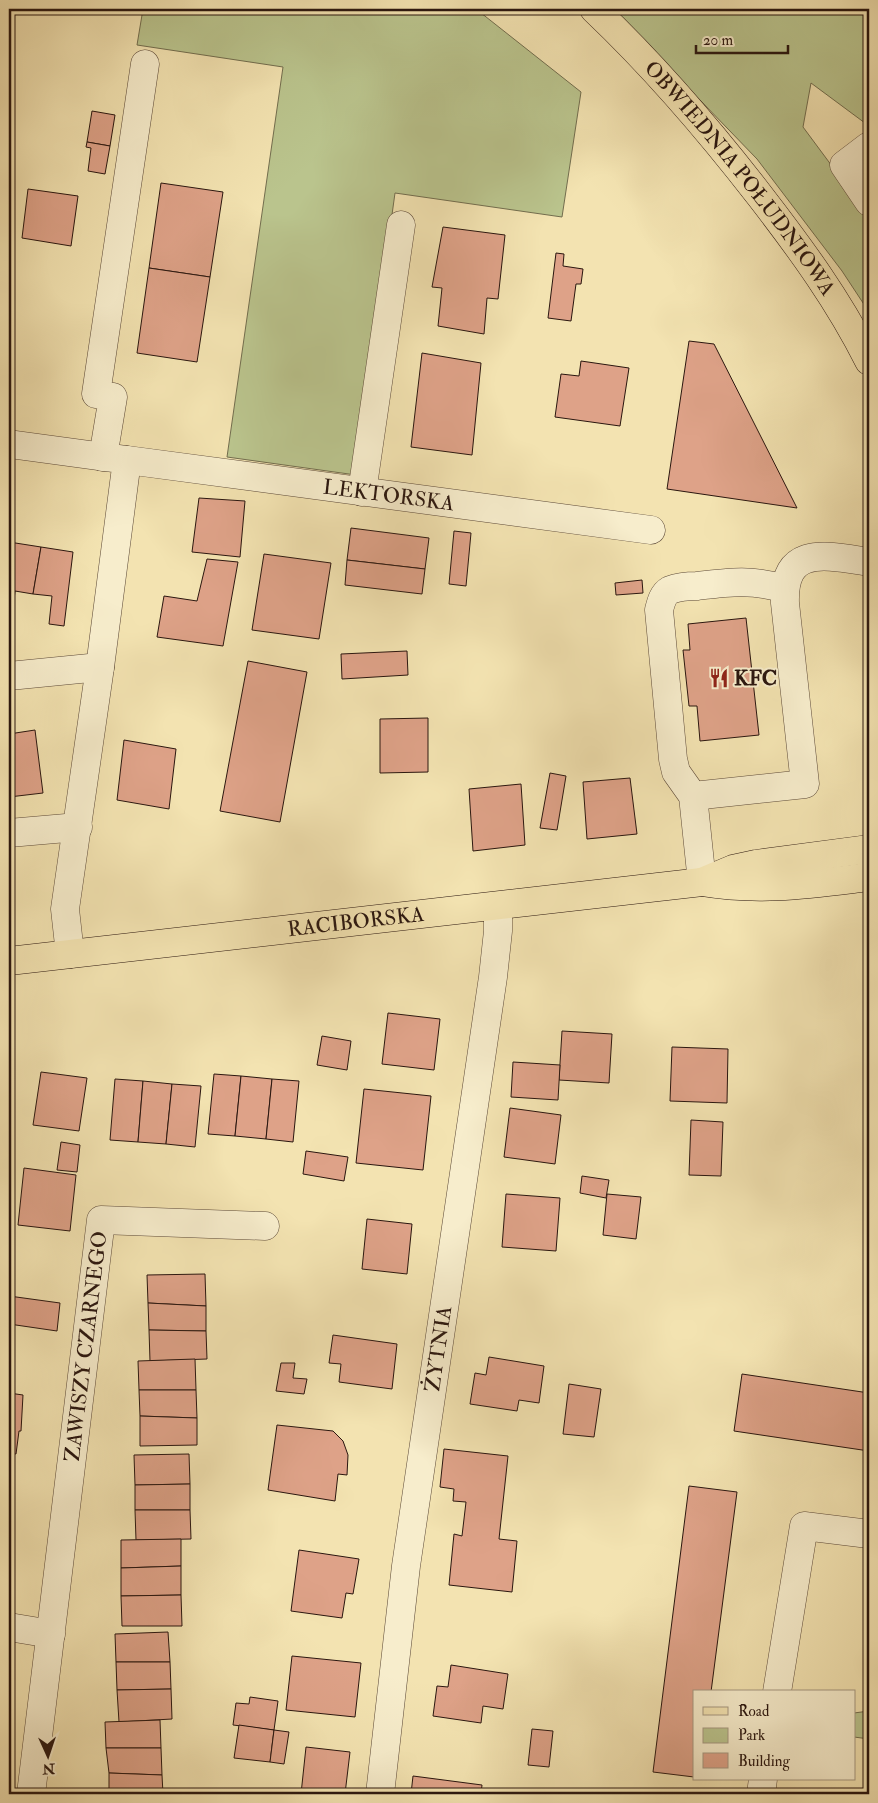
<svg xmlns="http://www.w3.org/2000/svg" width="878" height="1803" font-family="'IM FELL Double Pica',serif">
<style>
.green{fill:#bac48d;stroke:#726d4e}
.building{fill:#dea288;stroke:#2a160f}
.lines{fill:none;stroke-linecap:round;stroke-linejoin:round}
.minor-casing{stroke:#5c4938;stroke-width:29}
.major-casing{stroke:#2a160f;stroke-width:29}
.minor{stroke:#f7edcc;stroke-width:28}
.major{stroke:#f3e3b1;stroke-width:28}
.labels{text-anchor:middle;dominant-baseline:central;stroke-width:4;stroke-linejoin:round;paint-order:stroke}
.street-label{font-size:21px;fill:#2a160f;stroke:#f7edcc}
.poi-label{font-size:21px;font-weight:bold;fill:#2a160f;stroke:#f7edcc;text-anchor:start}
</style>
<rect width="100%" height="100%" fill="#f3e3b1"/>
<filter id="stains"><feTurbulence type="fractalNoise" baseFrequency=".004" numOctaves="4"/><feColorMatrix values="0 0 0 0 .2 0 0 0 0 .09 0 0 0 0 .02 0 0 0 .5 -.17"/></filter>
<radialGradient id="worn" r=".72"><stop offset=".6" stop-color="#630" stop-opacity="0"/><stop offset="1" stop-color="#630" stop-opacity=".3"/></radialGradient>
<g class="green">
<polygon points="143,9 476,9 581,92 562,217 395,193 356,475 227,457 283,67 137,45"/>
<polygon points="612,9 866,9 869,11 869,126 811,83 803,127 869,216 869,312 842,271 757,159"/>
<polygon points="869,1711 869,1739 854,1737 854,1713"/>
</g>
<g class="building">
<polygon points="92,111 115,115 110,146 87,142"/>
<polygon points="87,142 110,146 105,174 88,171 91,148 86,147"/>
<polygon points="161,183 223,192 210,277 149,268"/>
<polygon points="28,189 78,196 71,246 22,238"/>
<polygon points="443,227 505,235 498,299 487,298 484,334 438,326 442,288 432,287"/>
<polygon points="556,253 564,254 563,266 583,269 581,284 576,284 571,321 548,318"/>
<polygon points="149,268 210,277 197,362 137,353"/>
<polygon points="689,341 714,344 797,508 667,489"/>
<polygon points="422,353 481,363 472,455 411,447"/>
<polygon points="581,361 629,368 620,426 555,417 561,374 579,376"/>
<polygon points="199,498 245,501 240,557 192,552"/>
<polygon points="351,528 429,538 425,569 347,560"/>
<polygon points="454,531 471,533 466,586 449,584"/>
<polygon points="9,542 41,547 33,594 15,591 12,619 9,619"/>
<polygon points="41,547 73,552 64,626 49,624 52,596 33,594"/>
<polygon points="264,554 331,563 319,639 252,630"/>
<polygon points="207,559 238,562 223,646 157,637 164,596 197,601"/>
<polygon points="347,560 425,569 422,594 345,585"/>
<polygon points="642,580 643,593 616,595 615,583"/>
<polygon points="746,618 759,735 700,741 697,706 689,706 683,650 690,650 688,624"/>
<polygon points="407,651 408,675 342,679 341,654"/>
<polygon points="248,661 307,672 280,822 220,811"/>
<polygon points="428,718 428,772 380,773 380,719"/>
<polygon points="35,730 43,793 9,797 9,734"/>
<polygon points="124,740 176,749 169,809 117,800"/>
<polygon points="550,773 566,776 557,830 540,828"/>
<polygon points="630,778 637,834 587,839 583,782"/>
<polygon points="521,784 525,845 473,851 469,789"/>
<polygon points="388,1013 440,1019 434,1070 382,1064"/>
<polygon points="562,1031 612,1034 609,1083 559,1080"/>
<polygon points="322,1036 351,1041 347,1070 317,1065"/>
<polygon points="672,1047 728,1049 727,1103 670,1101"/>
<polygon points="513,1062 560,1065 558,1100 511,1097"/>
<polygon points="41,1072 87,1078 79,1131 33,1125"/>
<polygon points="214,1074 241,1076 235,1136 208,1134"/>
<polygon points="241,1076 272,1079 266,1139 235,1136"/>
<polygon points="115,1079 143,1081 138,1142 110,1140"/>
<polygon points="272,1079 299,1081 293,1142 266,1139"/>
<polygon points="143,1081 172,1084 166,1144 138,1142"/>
<polygon points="172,1084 201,1086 195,1147 166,1144"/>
<polygon points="364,1089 431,1096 423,1170 356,1163"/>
<polygon points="510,1108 561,1115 555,1164 504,1157"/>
<polygon points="691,1120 723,1122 721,1176 689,1175"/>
<polygon points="61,1142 80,1145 77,1172 57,1170"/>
<polygon points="306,1151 348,1157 344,1181 303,1174"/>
<polygon points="24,1168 76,1175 70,1231 18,1225"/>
<polygon points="582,1176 609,1180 606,1198 580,1193"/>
<polygon points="506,1194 560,1198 556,1251 502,1247"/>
<polygon points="607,1194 641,1197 636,1239 603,1235"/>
<polygon points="367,1219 412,1224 407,1274 362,1269"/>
<polygon points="205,1274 206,1306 148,1303 147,1275"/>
<polygon points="9,1296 60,1303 57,1331 9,1324"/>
<polygon points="148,1303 206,1306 206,1331 149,1330"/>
<polygon points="149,1330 206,1331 207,1359 150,1361"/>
<polygon points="333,1335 397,1344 392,1389 339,1382 341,1364 329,1363"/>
<polygon points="489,1357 544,1366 539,1403 519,1400 517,1411 470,1404 475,1373 486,1375"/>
<polygon points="195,1359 196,1390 139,1390 138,1361"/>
<polygon points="281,1363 295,1363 293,1378 307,1379 304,1394 276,1391"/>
<polygon points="742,1374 869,1393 869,1451 734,1431"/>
<polygon points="569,1384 601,1389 594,1437 563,1434"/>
<polygon points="139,1390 196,1390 197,1418 140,1416"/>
<polygon points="9,1393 23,1395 21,1431 19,1431 16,1454 9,1453"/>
<polygon points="140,1416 197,1418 197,1445 140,1446"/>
<polygon points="277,1425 333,1431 343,1441 348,1455 347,1475 338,1474 335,1501 268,1490"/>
<polygon points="444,1449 508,1456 499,1539 517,1541 512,1592 449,1585 454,1534 462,1536 466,1502 453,1501 454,1489 440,1487"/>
<polygon points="189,1454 190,1484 135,1485 134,1455"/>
<polygon points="190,1484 190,1510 135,1510 135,1485"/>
<polygon points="689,1486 737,1492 711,1692 694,1692 694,1777 653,1772"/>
<polygon points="135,1510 190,1510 191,1539 136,1540"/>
<polygon points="181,1539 181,1566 121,1568 121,1540"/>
<polygon points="299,1550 359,1559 353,1594 346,1593 342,1618 291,1611"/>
<polygon points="181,1566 181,1595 121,1596 121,1568"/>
<polygon points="181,1595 182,1626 122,1626 121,1596"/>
<polygon points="168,1632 170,1662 116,1662 115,1634"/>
<polygon points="292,1656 361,1663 355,1717 286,1710"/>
<polygon points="116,1662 170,1662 171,1689 117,1690"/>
<polygon points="451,1665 508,1674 503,1709 483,1706 481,1723 433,1716 437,1686 448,1687"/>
<polygon points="171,1689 172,1719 119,1722 117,1690"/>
<polygon points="250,1697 278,1701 274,1730 233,1725 236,1703 249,1704"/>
<polygon points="160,1720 161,1748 106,1748 105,1722"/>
<polygon points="239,1725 274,1730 270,1762 234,1758"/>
<polygon points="532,1729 553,1731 549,1767 528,1765"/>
<polygon points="274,1730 289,1732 284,1764 270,1762"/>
<polygon points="306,1747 350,1752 345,1794 301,1794"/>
<polygon points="106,1748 161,1748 162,1775 109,1773"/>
<polygon points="109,1773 162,1775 163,1794 109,1794"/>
<polygon points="413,1776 482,1785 481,1794 411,1794"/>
<polygon points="844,1790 869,1794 844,1794"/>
</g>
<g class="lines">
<defs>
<g id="minor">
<polyline points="869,146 844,165 869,202"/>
<polyline points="9,444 127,460 100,667 65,909 70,954"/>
<polyline points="103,457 113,397 96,394 145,64"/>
<path id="s1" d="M127 460 651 530"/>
<polyline points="362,492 401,225"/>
<polyline points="9,676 100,667"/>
<path d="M693 796 805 784 785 603C783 543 828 556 869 562"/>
<polyline points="9,833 78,827"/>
<path d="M702 882 693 796 676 772 673 759 659 610C661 602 663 594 670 590 678 587 688 586 697 586 730 582 752 579 785 589"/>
<polyline points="9,1627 51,1634"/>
<polyline points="777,1692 804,1526 869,1534"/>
<path id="s2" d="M31 1794 101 1220 265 1226"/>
<path id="s3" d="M380 1794 406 1566 493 977 498 931V906"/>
<polyline points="761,1794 763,1779"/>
</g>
<g id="major">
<path id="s4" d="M594 9C655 67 709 130 760 196 801 249 839 301 869 361"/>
<polyline points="702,882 733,869 756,864 869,849"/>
<path id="s5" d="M9 961 702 882C761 892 811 884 869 877"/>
</g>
</defs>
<use href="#minor" class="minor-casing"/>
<use href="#major" class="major-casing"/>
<use href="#minor" class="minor"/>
<use href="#major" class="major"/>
</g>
<defs>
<symbol id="restaurant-bare" viewBox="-9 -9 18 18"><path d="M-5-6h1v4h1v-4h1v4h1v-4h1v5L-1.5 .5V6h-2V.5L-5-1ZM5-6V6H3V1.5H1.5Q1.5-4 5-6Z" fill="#8f2418" stroke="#f7edcc" stroke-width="2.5" paint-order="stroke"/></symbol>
</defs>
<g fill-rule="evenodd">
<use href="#restaurant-bare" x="705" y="664" width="28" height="28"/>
</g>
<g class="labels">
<g class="street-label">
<text stroke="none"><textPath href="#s4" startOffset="224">OBWIEDNIA POŁUDNIOWA</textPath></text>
<text stroke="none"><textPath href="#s1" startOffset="264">LEKTORSKA</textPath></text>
<text stroke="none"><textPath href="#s5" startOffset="349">RACIBORSKA</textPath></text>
<text stroke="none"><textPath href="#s2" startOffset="451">ZAWISZY CZARNEGO</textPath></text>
<text stroke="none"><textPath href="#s3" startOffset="449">ŻYTNIA</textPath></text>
</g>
<g class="poi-label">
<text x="734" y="678">KFC</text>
</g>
</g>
<rect width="878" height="1803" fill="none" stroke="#f3e3b1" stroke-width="30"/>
<rect x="10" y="10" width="858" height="1783" fill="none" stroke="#2a160f" stroke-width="2.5"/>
<rect x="15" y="15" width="848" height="1773" fill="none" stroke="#2a160f"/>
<rect x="693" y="1690" width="162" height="90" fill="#f7edcc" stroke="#a59780"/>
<rect x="703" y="1707" width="25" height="8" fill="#f3e3b1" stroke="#a59780"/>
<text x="738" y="1716" font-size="15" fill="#2a160f">Road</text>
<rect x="703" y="1728" width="25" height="15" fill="#bac48d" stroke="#a59780"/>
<text x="738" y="1740" font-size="15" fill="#2a160f">Park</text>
<rect x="703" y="1753" width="25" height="15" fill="#dea288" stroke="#a59780"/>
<text x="738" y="1766" font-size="15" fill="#2a160f">Building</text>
<g transform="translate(48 1756) rotate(177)" stroke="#f7edcc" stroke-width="4" paint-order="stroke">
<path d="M0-4L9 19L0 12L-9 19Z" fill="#2a160f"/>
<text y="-8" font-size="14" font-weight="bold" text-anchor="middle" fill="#2a160f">N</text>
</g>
<path d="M696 45v8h92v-8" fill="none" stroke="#2a160f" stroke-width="2.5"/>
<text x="703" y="45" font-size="15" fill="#2a160f" stroke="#f7edcc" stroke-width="4" paint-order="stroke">20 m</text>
<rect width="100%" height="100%" filter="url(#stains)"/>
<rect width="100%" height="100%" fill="url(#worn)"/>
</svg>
